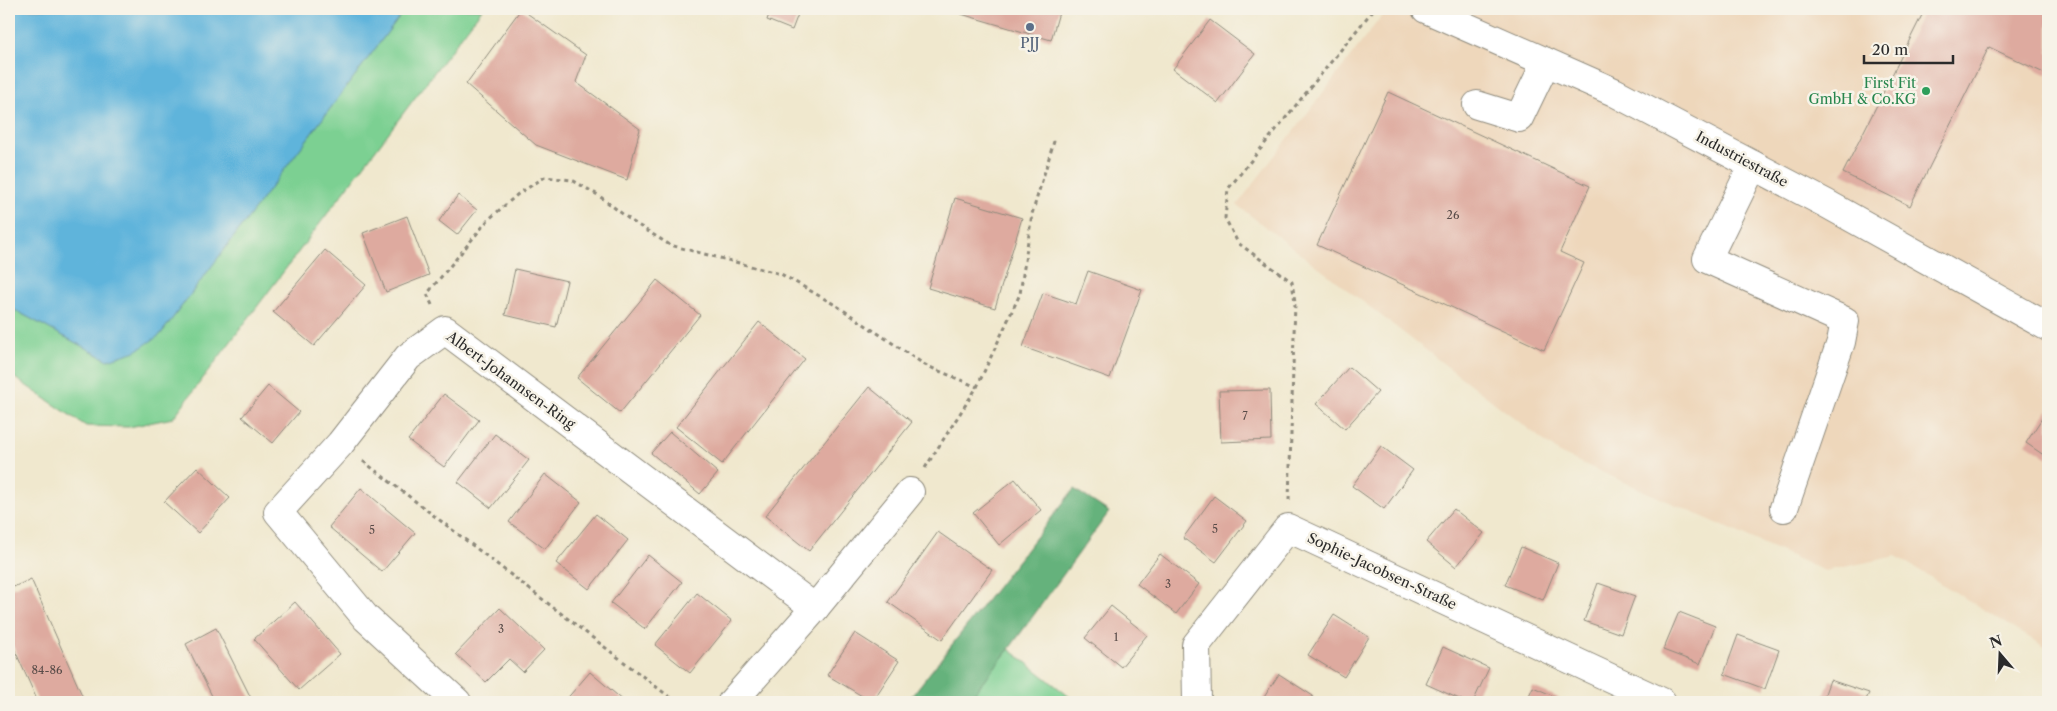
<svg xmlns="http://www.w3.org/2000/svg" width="2057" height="711" font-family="'Libre Caslon Text',serif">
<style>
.built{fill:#eed7bb}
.green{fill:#7cd092;stroke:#547e5e}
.forest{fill:#65b27c;stroke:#486e54}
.water{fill:#5eb4db;stroke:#447083}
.building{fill:#deaa9f}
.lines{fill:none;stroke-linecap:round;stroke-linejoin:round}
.minor-casing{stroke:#8e8a7c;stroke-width:30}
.path{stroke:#8e8a7c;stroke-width:3;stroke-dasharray:4 4;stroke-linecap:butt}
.minor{stroke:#fff;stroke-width:28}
.service-dot{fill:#5c6f8a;stroke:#f7f3e8;stroke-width:2}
.leisure-dot{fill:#2e9e5b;stroke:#f7f3e8;stroke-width:2}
.labels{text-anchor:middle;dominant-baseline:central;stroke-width:5;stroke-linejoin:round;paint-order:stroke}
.number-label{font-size:11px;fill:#584b48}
.service-label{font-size:14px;fill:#4e5e75;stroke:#f7f3e8}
.leisure-label{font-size:14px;fill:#27864d;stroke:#f7f3e8;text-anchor:end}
.street-label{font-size:14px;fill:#2b2b2b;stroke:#f7f3e8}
</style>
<rect width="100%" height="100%" fill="#f7f3e8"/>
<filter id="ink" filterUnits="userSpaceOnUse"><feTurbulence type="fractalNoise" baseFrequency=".02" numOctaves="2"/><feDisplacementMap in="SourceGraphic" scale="10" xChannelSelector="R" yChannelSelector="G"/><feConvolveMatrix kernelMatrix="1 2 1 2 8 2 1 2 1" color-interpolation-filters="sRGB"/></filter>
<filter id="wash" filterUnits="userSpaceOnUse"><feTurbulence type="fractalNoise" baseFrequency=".0096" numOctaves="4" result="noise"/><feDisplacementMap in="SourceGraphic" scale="20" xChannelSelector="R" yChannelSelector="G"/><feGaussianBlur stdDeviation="1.12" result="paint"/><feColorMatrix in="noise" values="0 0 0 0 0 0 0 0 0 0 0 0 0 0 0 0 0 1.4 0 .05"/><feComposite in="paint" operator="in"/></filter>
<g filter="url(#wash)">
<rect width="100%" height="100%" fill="#f0e8ce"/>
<polygon class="built" points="1387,9 2048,9 2048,649 1896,556 1825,571 1561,454 1237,205"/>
<g class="green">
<polygon points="405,9 482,9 173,418 129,427 86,426 9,374 9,307 108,360 160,335"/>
<polygon points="1009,649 1076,702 967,702"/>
</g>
<polygon class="forest" points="1074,489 1109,512 1009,649 967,702 907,702"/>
<polygon class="water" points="9,9 405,9 160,335 136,351 108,360 9,307"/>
<g id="blocks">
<g class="building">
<polygon points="521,9 586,55 576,82 640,129 627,180 536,145 466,84"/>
<polygon points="771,9 800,9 792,30 767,20"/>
<polygon points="962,9 1060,9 1051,40 961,14"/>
<polygon points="1925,9 2048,9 2048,75 1989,47 1910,206 1843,173"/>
<polygon points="1210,20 1255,54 1218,103 1173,69"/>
<polygon points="1388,92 1590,186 1560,252 1584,263 1544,350 1317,245"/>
<polygon points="458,195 477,210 457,235 439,221"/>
<polygon points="955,198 1022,218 995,308 928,288"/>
<polygon points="407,216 429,275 386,292 363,233"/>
<polygon points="325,250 366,285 314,346 273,312"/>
<polygon points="515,269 567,281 556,327 505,315"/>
<polygon points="1088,271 1142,290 1110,378 1023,347 1043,293 1076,304"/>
<polygon points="657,280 700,315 620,413 577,378"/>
<polygon points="759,322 805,359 722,464 676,427"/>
<polygon points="1349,367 1378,392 1345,429 1316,404"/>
<polygon points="268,386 299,412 273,443 242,417"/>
<polygon points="869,387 912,422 809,551 765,516"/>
<polygon points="1270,390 1271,440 1221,442 1219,391"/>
<polygon points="444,394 479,420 444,467 408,440"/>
<polygon points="2048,409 2048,458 2026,443"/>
<polygon points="670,432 718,473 700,494 651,453"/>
<polygon points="495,434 529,460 491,508 458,482"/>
<polygon points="1381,446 1413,470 1384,509 1352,486"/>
<polygon points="197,467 230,498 198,533 164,502"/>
<polygon points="545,474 581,502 545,549 509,522"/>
<polygon points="1015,479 1041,510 999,545 973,513"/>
<polygon points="361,488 415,533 382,572 329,527"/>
<polygon points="1214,496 1247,521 1216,562 1183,538"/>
<polygon points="1454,509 1484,533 1456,567 1426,542"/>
<polygon points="596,514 628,540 589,589 556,563"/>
<polygon points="938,532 992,570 942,640 888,602"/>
<polygon points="1521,547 1558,563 1543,600 1505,585"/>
<polygon points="1160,554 1199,584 1176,614 1137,584"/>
<polygon points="648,555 682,582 645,629 611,603"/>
<polygon points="31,579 85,702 38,702 9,637 9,589"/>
<polygon points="1598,583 1635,596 1621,634 1584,621"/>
<polygon points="697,593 732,621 690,673 655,645"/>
<polygon points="295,602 340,654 299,690 254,639"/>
<polygon points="1111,606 1147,635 1121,667 1085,638"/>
<polygon points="500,608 544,650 523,672 509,659 486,682 456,654"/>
<polygon points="1679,612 1715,626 1700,664 1663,650"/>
<polygon points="1334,615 1369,637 1344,677 1308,655"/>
<polygon points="216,628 253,702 215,702 186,644"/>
<polygon points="855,633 899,661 872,702 827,675"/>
<polygon points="1738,635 1779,650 1765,689 1724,674"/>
<polygon points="1443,647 1489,668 1473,702 1466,702 1426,684"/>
<polygon points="590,672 625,702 564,702"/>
<polygon points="1279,674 1313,696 1309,702 1261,702"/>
<polygon points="1830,680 1869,693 1865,702 1822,702"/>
<polygon points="1533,687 1568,702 1526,702"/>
</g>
</g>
</g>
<g filter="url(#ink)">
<use href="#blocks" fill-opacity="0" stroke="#8e8a7c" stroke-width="1"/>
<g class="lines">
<defs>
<g id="minor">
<polyline points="1426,9 1614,92 1827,204 2048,327"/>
<polyline points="1477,105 1519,118 1546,62"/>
<polyline points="1753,165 1707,259 1845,321 1841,342 1784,508"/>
<polyline points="457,702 366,618 278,512 340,444 408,357 445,330 815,608"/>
<polyline points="732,702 815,608 910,492"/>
<polyline points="1197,702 1196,645 1288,528 1662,702"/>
</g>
</defs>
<use href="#minor" class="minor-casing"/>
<g class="path">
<polyline points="432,305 427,294 489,219 518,194 545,177 572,180 598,195 633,222 670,245 781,274 837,306 925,365 977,387"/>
<polyline points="363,461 676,702"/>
<polyline points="925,468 977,387 1020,294 1032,214 1055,138"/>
<polyline points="1289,500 1295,302 1292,282 1238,243 1225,218 1228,189 1374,9"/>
</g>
<use href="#minor" class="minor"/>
</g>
</g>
<circle class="service-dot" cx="1030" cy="27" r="5"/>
<circle class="leisure-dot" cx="1926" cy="91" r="5"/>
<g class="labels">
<g class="number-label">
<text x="1453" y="215">26</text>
<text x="1245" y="416">7</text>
<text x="1215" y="529">5</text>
<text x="372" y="530">5</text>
<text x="1168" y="584">3</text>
<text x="501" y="629">3</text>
<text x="1116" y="637">1</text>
<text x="47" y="670">84-86</text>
</g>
<g class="service-label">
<text x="1030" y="43">PJJ</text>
</g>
<g class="leisure-label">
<text x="1916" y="83">First Fit<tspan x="1916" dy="16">GmbH &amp; Co.KG</tspan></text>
</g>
<g class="street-label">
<text transform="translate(1742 159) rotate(28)">Industriestraße</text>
<text transform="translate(511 380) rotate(36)">Albert-Johannsen-Ring</text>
<text transform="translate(1382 571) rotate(25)">Sophie-Jacobsen-Straße</text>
</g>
</g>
<rect width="2057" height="711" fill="none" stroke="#f7f3e8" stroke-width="30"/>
<g transform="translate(2000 654) rotate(341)" stroke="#f7f3e8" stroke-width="4" paint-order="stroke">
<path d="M0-4L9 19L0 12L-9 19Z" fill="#2b2b2b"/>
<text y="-8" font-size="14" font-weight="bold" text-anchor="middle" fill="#2b2b2b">N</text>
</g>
<path d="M1864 55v8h89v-8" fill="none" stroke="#2b2b2b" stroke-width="2.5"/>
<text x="1872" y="55" font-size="15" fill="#2b2b2b" stroke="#f7f3e8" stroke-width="4" paint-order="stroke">20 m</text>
</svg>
